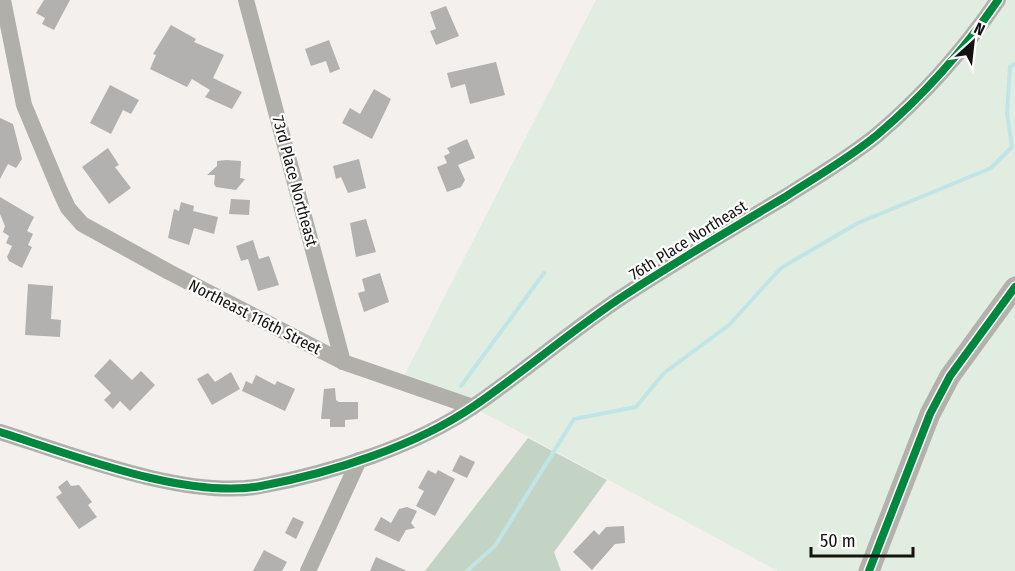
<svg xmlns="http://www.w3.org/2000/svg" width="1015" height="571" font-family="'Fira Sans Condensed',sans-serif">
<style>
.green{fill:#e0ede0}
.forest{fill:#c3d4c4}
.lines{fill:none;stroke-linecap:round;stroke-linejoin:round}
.stream{stroke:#c1e5e7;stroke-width:4}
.building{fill:#b3b1b0}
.minor{stroke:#b0afa9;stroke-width:16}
.major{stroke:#b3b1ac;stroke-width:21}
.cycleway-casing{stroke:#fefefe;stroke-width:11}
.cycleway{stroke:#00873e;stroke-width:8}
.labels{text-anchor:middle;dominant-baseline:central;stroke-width:4.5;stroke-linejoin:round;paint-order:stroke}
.street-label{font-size:16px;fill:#141210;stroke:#fefefe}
</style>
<rect width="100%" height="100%" fill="#f3f0ed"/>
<polygon class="green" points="596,0 1015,0 1015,571 778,571 473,407 401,382"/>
<polygon class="forest" points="528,438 607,480 554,552 561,571 425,571"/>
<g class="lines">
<g class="stream">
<polyline points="461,386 544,273"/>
<polyline points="467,571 495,546 574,419 636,407 664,373 729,325 781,268 858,223 991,168 1012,147 1007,113 1010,67 1015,64"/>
</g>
</g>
<g class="building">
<polygon points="44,0 70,0 54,30 42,24 45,18 36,13"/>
<polygon points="446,6 459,36 436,45 430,31 436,29 430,12"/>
<polygon points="171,25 196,39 194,42 224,55 213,78 242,92 232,109 205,97 210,90 192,79 187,87 150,69 156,55 153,54"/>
<polygon points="329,40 340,69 330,73 326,61 311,66 305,49"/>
<polygon points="496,62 505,95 470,104 465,84 451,88 447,73"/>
<polygon points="110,85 139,100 131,114 123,110 111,134 90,123"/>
<polygon points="374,89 391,99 372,139 342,123 350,108 360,114"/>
<polygon points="0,118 13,124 22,159 16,168 8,164 0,179"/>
<polygon points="467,139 475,158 458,165 465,180 461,187 447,192 437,167 447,163 444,156 450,153 447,148"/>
<polygon points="108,148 119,165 115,167 131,188 109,204 82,167"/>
<polygon points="359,159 366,188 348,193 341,177 336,179 333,166"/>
<polygon points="226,160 241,161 240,178 245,179 236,190 216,187 214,184 215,175 207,175 217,166 217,161"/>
<polygon points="0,197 34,217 27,231 33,234 28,245 32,247 22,268 9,261 7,257 12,246 6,243 9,236 3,232 5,226 0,214"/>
<polygon points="231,199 250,200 249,215 229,214"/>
<polygon points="181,202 194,206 193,211 218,217 214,234 194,228 189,245 168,238 174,209 179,211"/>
<polygon points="366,219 376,252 356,257 350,223"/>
<polygon points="253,240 259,259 269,256 279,285 258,291 248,259 241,261 236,246"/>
<polygon points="380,273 389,302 364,312 358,293 365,291 362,279"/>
<polygon points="28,284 53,286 51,319 61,320 60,337 25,335"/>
<polygon points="110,359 132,380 141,371 155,385 130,411 120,401 113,409 104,400 111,393 94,376"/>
<polygon points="231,372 240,389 212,405 197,379 208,373 215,382"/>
<polygon points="256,375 275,385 277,381 295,389 285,411 242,391 246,381 252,384"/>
<polygon points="335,388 336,400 339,402 358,402 358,419 345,420 345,427 330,427 330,419 321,419 324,389"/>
<polygon points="460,455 475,462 467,478 452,471"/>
<polygon points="428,470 436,474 438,470 455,479 435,516 416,506 424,491 418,488"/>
<polygon points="67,480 71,486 79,485 92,502 88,505 97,517 79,529 56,497 62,493 58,487"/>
<polygon points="407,507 417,511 411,523 415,528 406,530 399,542 374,530 381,517 391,523 399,509"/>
<polygon points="293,517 304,522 296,539 285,533"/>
<polygon points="624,526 625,543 615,544 592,570 573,552 594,530 599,535 606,527"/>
<polygon points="264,550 287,562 282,571 253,571"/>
<polygon points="376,557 407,571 370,571"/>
</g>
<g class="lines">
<g class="minor">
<polyline points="3,0 24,105 60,191 68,208 82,224 169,272 343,362 473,407"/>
<polyline points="246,0 343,362"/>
<path d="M0 432C73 455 187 500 261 486 331 473 416 446 474 406 525 371 573 329 625 295 677 261 731 229 785 197 816 177 849 158 877 135 923 96 964 50 998 0"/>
<polyline points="308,571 359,460"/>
</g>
<polyline class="major" points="869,571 930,414 950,376 1015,287"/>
<defs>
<g id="cycleway">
<path d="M0 432C73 455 187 500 261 486 331 473 416 446 474 406 525 371 573 329 625 295 677 261 731 229 785 197 816 177 849 158 877 135 923 96 964 50 998 0"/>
<polyline points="869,571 930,414 950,376 1015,287"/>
</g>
</defs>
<use href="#cycleway" class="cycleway-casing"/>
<use href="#cycleway" class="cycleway"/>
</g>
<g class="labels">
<g class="street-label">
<text transform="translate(295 181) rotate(75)">73rd Place Northeast</text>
<text transform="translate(688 240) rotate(-32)">76th Place Northeast</text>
<text transform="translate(255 317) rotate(27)">Northeast 116th Street</text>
</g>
</g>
<g transform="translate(973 42) rotate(27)" stroke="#fefefe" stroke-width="4.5" paint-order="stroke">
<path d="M0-4.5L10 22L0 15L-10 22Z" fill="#141210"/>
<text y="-9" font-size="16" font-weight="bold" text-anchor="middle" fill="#141210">N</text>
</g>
<path d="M811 547v9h102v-9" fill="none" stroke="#141210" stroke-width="3"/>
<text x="820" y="547" font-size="18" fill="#141210" stroke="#fefefe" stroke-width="4.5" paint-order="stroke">50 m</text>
</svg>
